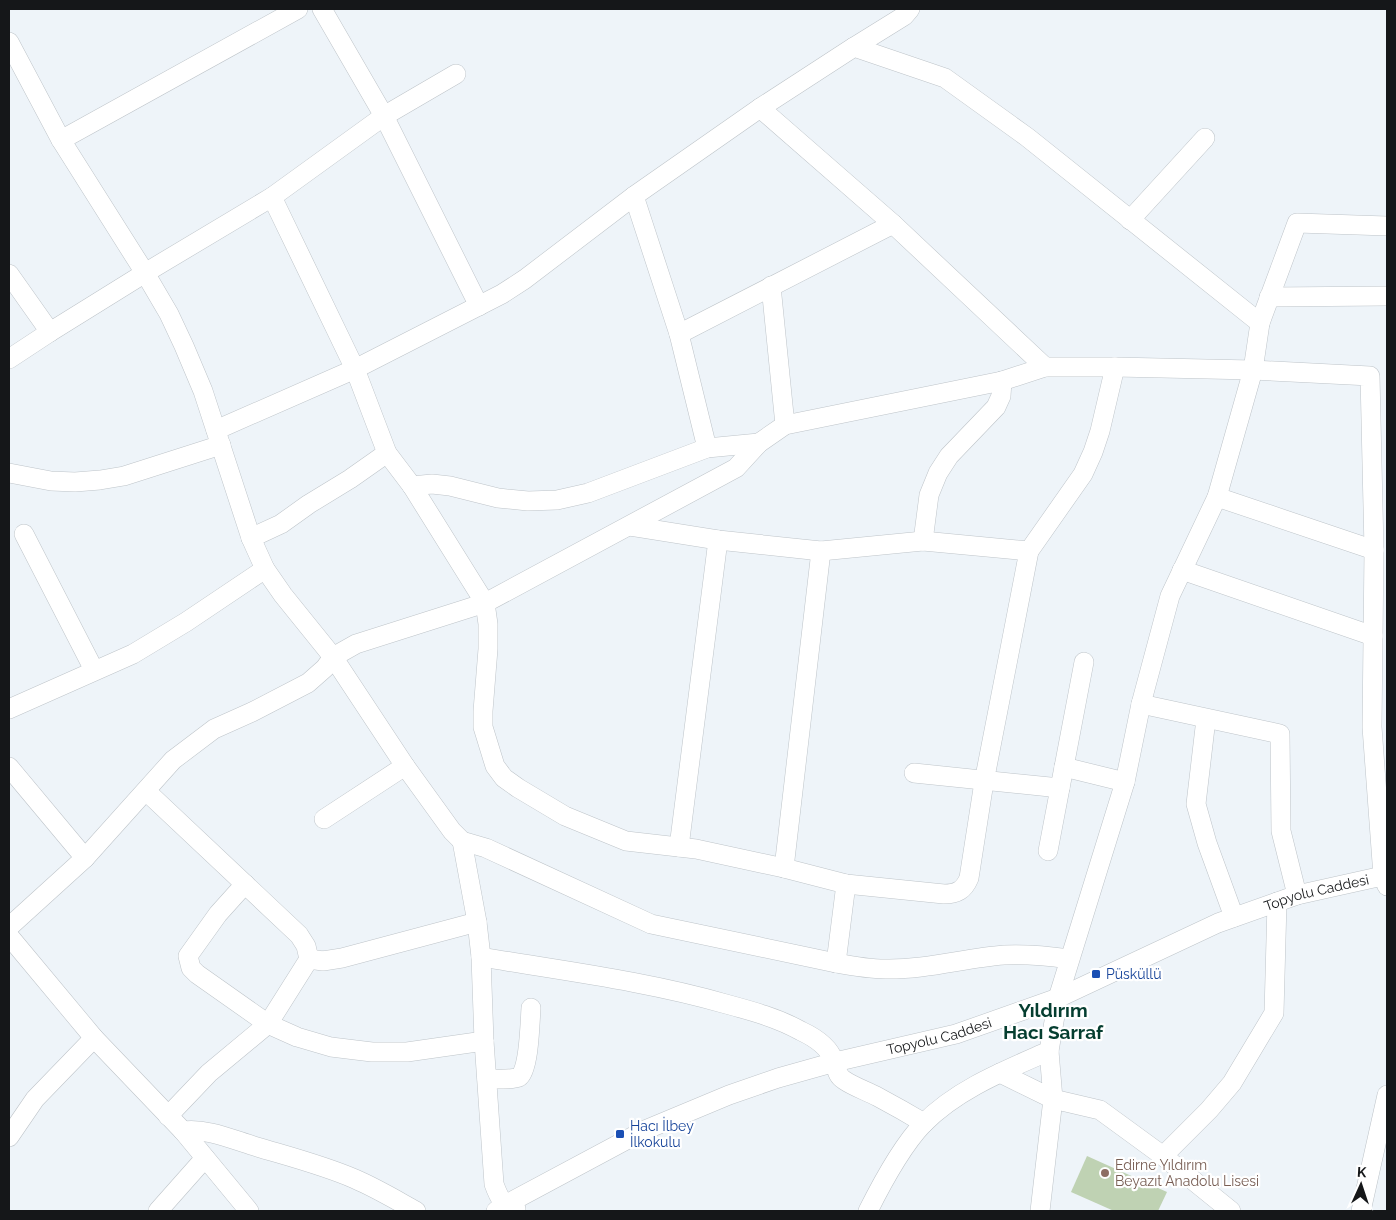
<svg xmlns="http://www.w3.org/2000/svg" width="1396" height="1220" font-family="Raleway,sans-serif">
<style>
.green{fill:#bfd2b3}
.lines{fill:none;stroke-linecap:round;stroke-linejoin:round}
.minor-casing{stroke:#bec4c9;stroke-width:20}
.minor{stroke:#fff;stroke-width:19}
.transit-dot{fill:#1a4fb4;stroke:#fff;stroke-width:2}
.education-dot{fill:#8d6e63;stroke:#fff;stroke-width:2}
.labels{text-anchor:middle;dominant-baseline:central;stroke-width:4.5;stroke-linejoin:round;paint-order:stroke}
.street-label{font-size:14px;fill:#151719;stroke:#fff}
.transit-label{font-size:14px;fill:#164399;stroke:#fff;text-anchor:start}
.education-label{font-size:14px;fill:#785e54;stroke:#fff;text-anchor:start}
.district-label{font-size:19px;font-weight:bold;fill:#053e30;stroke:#fff}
</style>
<rect width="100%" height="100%" fill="#eef4f9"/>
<polygon class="green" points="1087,1156 1167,1192 1158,1211 1114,1211 1071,1192"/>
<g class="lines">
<defs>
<g id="minor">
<polyline points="322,9 384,116 456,74"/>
<path d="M9 42 61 140 145 273 169 314 184 346 203 391 251 538 265 569 283 595 333 657 405 766 452 831 462 841 486 848 651 924 836 963C852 966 869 969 885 969 925 970 965 958 1004 955 1026 954 1048 956 1069 959"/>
<polyline points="854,47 904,16 910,9"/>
<polyline points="760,108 893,224 1045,367"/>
<polyline points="61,140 298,9"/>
<polyline points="634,196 679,334"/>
<path d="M272 197 355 369 387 453 412 486 485 603 488 624V649L483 711V727L495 766 504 778 518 788 565 816 626 841 696 849 784 868 846 884 944 894C957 894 964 890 969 878L984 782 1029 551 1083 474 1093 452 1100 431 1115 367"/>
<polyline points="1130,220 1205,138"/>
<polyline points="9,274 50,332"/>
<polyline points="771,286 785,425"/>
<polyline points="1269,297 1387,296"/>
<polyline points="1260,323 1297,223 1387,226"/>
<polyline points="9,359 50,332 145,273 272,197 384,116 479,306"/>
<path d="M216 430 355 369 502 294 525 279 634 196 760 108 854 47 945 78 1027 137 1260 323 1253 370 1217 497 1170 596 1141 704 1125 782 1058 998 1049 1051C1006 1070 957 1089 923 1124 901 1147 882 1183 868 1211"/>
<polyline points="707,448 679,334 893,224"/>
<polyline points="9,473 51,481 75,482 100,480 124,476 221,445"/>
<polyline points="412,486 432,484 450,486 498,498 528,501 557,500 588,493 707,448 759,443"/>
<polyline points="1217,497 1374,550"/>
<polyline points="630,526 718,540 821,551 923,541 1029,551"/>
<polyline points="24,534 94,670"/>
<polyline points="251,538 281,524 309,504 350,479 387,453"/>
<polyline points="923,541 929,495 938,473 949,456 996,407 1001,396 1002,381"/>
<polyline points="1182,570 1373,636"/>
<polyline points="1141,704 1280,734 1281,831 1297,895"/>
<polyline points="9,709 133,654 186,622 265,569"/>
<polyline points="1206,719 1196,804 1207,843 1234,917"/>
<polyline points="9,767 85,858"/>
<polyline points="1064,767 1125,782"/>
<polyline points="914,773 1060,788"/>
<polyline points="146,791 299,935 306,946 309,959"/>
<polyline points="324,819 405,766"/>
<path d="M462 841 477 922 481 957 484 1041 494 1184C499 1198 502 1204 516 1209"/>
<polyline points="679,847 718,540"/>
<polyline points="1048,851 1084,662"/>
<polyline points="784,868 821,551"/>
<polyline points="245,884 218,914 188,956 191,968 197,974 268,1024 297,1037 331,1047 372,1052 407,1052 484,1041"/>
<polyline points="9,927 85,858 173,760 214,729 252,712 308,683 325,668 333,657 356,644 485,603 736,468 759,443 785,425 1002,381 1045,367 1115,367 1253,370 1370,376 1374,550 1372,727 1383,876 1387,886"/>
<polyline points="9,936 94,1038 183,1131 249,1211"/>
<path d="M481 957C563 971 646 981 726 1004 752 1011 778 1018 801 1031 814 1037 829 1047 834 1061 837 1068 836 1075 844 1080 854 1087 867 1091 878 1097 893 1105 909 1114 924 1123"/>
<polyline points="836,963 846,884"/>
<polyline points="1000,1073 1053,1099 1049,1051"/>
<path d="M487 1079C495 1079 513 1080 519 1077 529 1071 530 1022 531 1008"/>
<polyline points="168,1116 209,1073 268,1024 309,959 323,961 342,958 477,922"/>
<path d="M183 1131C207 1128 231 1139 254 1146 287 1156 323 1165 355 1179 376 1188 396 1200 416 1211"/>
<polyline points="9,1137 35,1099 94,1038"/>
<polyline points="1163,1156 1209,1110 1232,1083 1274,1013 1277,902"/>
<polyline points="158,1211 205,1158"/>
<path id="s1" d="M496 1211 505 1205 645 1130 729 1095 778 1078 835 1062 956 1034 1058 998 1218 923 1297 895 1387 875"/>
<polyline points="1040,1211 1053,1099 1100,1110 1163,1156 1231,1211"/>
<polyline points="1361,1211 1387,1095"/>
</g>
</defs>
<use href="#minor" class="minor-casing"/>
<use href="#minor" class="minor"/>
</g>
<g class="transit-dot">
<rect x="1091" y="969" width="10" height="10" rx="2.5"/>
<rect x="615" y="1129" width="10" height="10" rx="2.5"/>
</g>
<circle class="education-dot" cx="1105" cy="1173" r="5"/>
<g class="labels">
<g class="street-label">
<text stroke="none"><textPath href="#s1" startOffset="884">Topyolu Caddesi</textPath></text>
<text stroke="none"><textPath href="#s1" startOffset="479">Topyolu Caddesi</textPath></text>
</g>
<g class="transit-label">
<text x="1106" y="974">Püsküllü</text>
<text x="630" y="1126">Hacı İlbey<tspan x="630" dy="16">İlkokulu</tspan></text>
</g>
<g class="education-label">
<text x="1115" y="1165">Edirne Yıldırım<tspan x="1115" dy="16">Beyazıt Anadolu Lisesi</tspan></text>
</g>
<g class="district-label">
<text x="1053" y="1010">Yıldırım<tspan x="1053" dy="22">Hacı Sarraf</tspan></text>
</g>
</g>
<rect width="1396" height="1220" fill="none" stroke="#151719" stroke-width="20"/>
<g transform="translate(1361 1185) rotate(3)" stroke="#ffffff" stroke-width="4" paint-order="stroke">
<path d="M0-4L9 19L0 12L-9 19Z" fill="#151719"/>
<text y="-8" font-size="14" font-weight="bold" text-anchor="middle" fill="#151719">K</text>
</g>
</svg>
